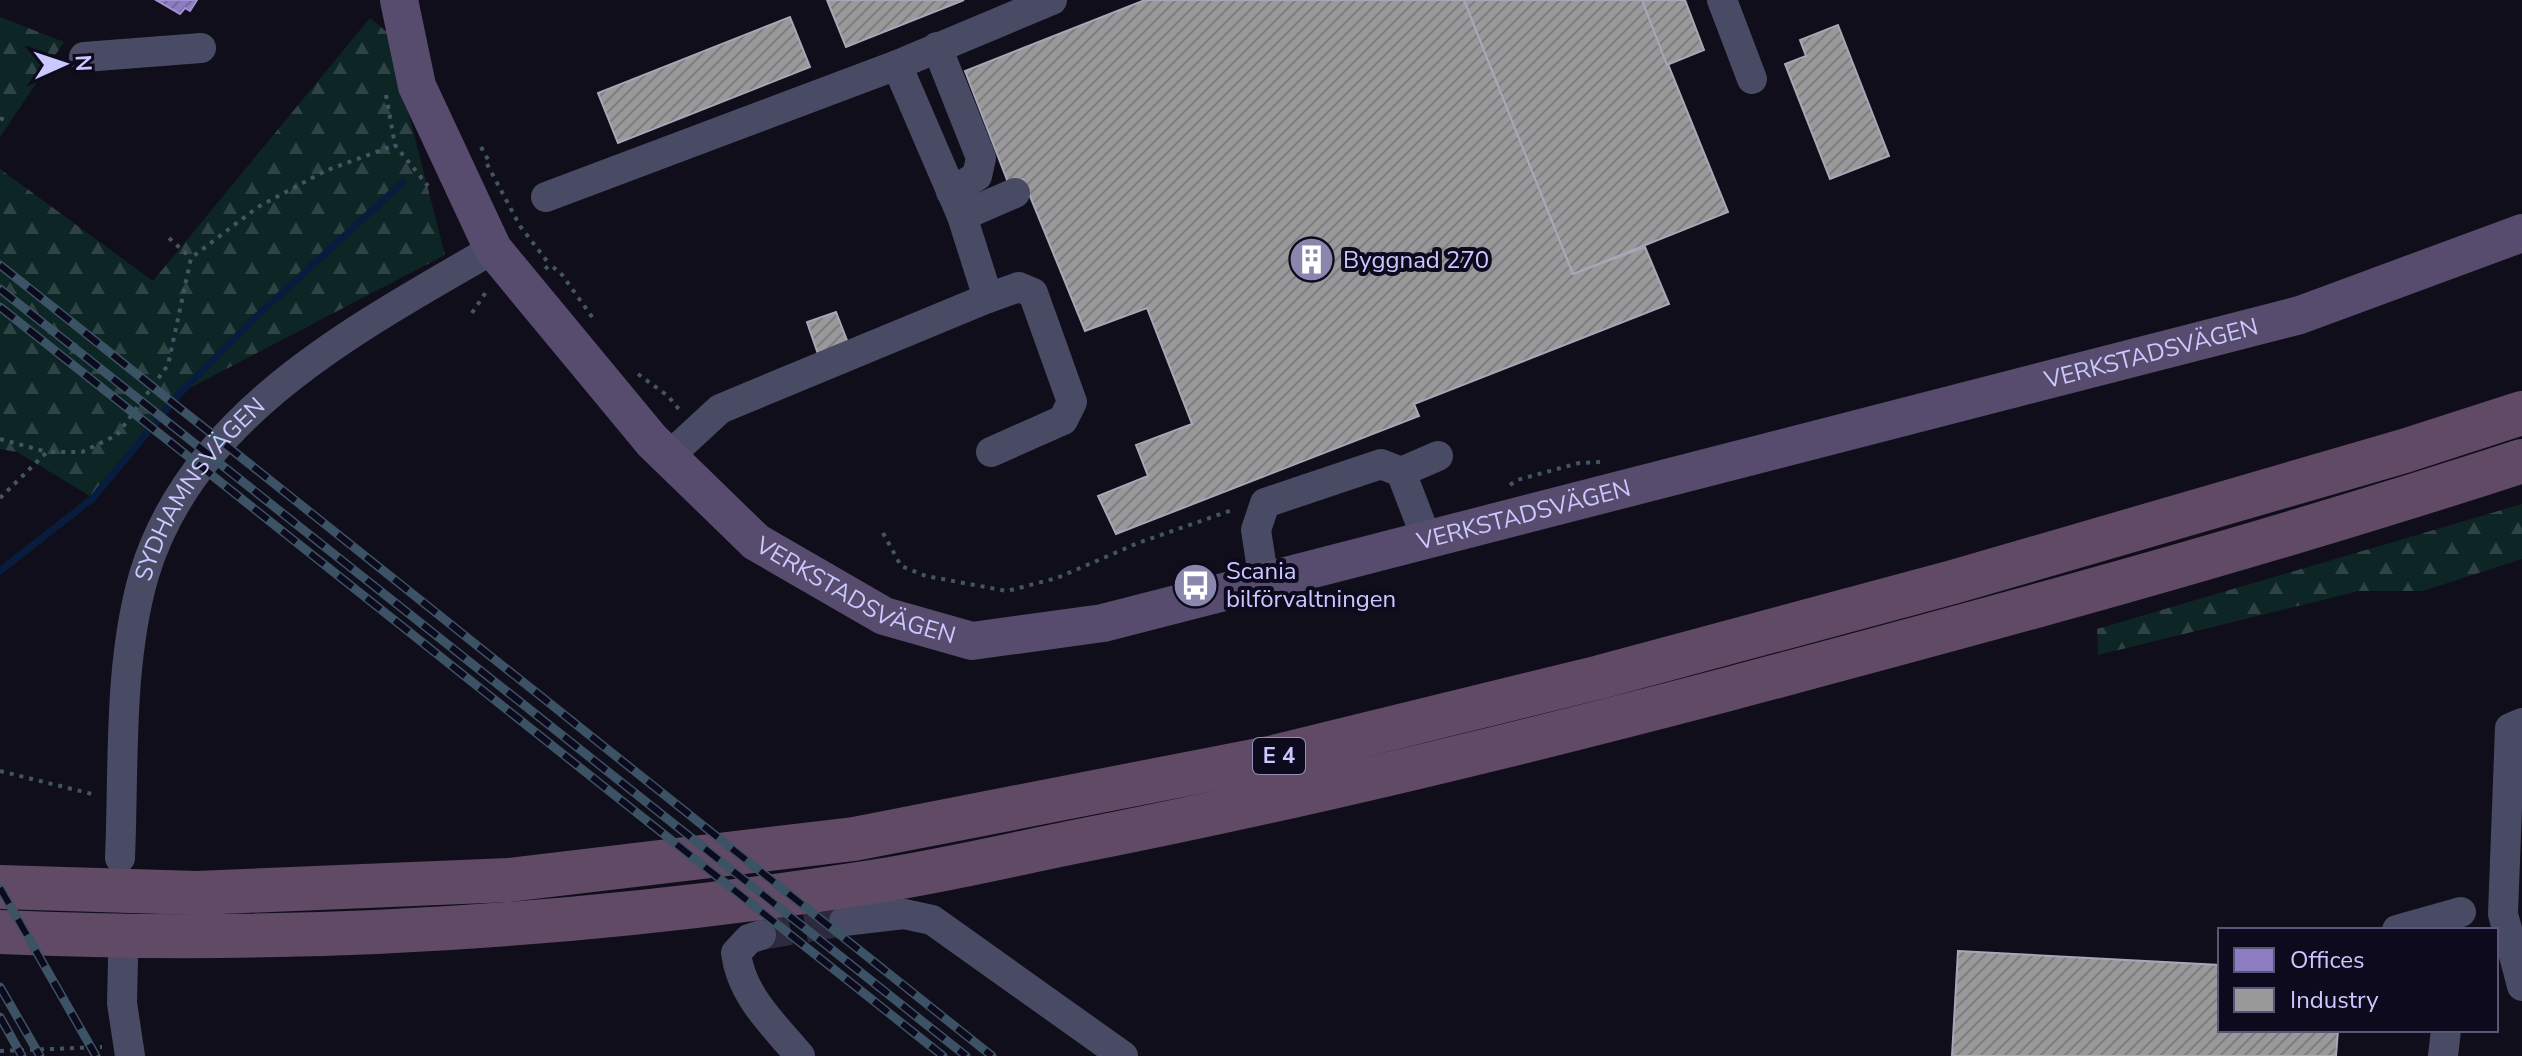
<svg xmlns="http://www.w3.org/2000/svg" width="2522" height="1056" font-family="'Nunito Sans',sans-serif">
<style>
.forest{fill:url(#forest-firs)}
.offices{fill:url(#offices-hatch);stroke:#a093d5;stroke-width:2}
.industry{fill:url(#industry-hatch);stroke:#a8a7b8;stroke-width:2}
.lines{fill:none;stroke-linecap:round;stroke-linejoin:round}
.stream{stroke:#081d3d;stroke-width:7}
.minor-tunnel{stroke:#2c2a3c;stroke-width:30;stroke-dasharray:30 15;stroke-linecap:butt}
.path{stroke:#435563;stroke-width:4;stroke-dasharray:4 6;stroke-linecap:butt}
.minor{stroke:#494a64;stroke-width:30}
.major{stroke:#574c6e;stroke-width:38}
.highway{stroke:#614a66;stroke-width:44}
.rail-casing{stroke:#3b5364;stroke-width:9}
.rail{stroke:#0d0a1e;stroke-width:6;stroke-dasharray:18;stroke-linecap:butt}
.labels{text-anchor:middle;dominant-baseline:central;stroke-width:8;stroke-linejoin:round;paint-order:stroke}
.shield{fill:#0d0a1e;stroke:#928fbc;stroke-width:2}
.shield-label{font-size:22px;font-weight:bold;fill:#cbc8ff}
.poi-label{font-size:24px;fill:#cbc8ff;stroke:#0d0a1e;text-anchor:start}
.street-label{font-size:24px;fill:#cbc8ff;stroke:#0d0a1e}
</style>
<defs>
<pattern id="forest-firs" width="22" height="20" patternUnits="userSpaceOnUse" patternTransform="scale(2)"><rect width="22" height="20" fill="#0d2524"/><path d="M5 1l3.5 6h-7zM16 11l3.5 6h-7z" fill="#2f4345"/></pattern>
<pattern id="offices-hatch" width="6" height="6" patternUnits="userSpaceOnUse" patternTransform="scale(2)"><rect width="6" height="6" fill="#8e7cc3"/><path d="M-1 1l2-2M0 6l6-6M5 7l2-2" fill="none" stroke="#76699f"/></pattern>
<pattern id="industry-hatch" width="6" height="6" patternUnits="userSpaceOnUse" patternTransform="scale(2)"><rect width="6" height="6" fill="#999"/><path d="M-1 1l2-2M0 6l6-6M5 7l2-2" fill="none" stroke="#7d7d82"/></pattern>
</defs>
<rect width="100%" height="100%" fill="#100e1a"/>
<g class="forest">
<polygon points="0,17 64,42 0,137"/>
<polygon points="370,18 388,33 445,255 180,393 93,498 17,452 0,449 0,169 153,281"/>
<polygon points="2522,504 2522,559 2423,591 2359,591 2098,655 2097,629"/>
</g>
<polygon class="offices" points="156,0 197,0 190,11 185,8 180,14"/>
<g class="industry">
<polygon points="827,0 964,0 846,47"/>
<polygon points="1145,0 1464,0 1573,274 1645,247 1669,304 1414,404 1419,416 1116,534 1098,496 1148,476 1136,445 1192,424 1147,308 1085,331 1023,179 1009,185 965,71"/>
<polygon points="1464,0 1642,0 1728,212 1573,274"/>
<polygon points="1642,0 1685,0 1704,50 1667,65"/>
<polygon points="790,17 810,67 618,143 598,93"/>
<polygon points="1838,25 1889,156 1830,179 1785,64 1806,56 1800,40"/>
<polygon points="836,312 848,343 818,354 807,322"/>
<polygon points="1958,951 2220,965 2220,1030 2338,1030 2336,1056 1952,1056"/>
</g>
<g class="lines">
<polyline class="stream" points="0,571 93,498 180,393 258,315 403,182"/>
<polyline class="minor-tunnel" points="761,935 844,921"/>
<g class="path">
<polyline points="386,95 395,145 428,186"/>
<polyline points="0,118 9,122"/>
<polyline points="481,147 490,163"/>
<polyline points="487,164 520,226 550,265"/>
<polyline points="169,238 191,258"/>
<polyline points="545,269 550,265 560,272 595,321"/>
<polyline points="472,313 488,289"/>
<polyline points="638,374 668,396 682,413"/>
<polyline points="0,439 47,452"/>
<polyline points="1510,485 1517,480 1579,463 1601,462"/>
<polyline points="0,498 47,452 82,452 117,435 168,365 191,258 258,207 325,171 395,145"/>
<polyline points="883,533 901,566 926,576 1007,591 1057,578 1138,543 1235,509"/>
<polyline points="0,771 96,795"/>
<polyline points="0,1051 102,1047"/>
</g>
<g class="minor">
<polyline points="1722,0 1752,79"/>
<polyline points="937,47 981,158 977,176 951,192"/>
<polyline points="84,57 201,48"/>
<polyline points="546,197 897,65"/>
<polyline points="962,216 1015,193"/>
<polyline points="988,298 1019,287 1033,293 1072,402 1063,420 991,452"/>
<polyline points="668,457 720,409 988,298 962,216 897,65 1052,0"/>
<polyline points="1401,472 1438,456"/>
<polyline points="1264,582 1256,530 1265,503 1381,464 1401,472 1427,540"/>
<polyline points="2522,723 2510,728 2503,914 2522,986"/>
<path id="s1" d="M120 858C124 766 118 665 144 575 192 414 357 328 493 249"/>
<polyline points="844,921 904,914 932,920 1123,1056"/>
<polyline points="2397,930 2461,912"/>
<path d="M761 935 749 939 736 953C741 995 773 1024 800 1056"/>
<polyline points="123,960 122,1003 130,1056"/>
<polyline points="2443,1056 2446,1030"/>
</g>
<path class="major" id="s2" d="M399 0 417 86 493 249 652 441 756 542 884 616 972 641 1103 623 2300 315 2522 233"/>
<g class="highway">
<polyline points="0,887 197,893 509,880 854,839 1274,757 1600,677 1953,582 2404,451 2522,413"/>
<path d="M0 932C289 945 579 927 865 883 934 873 1001 857 1069 843 1290 800 1508 747 1725 690 1992 619 2259 547 2522 461"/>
</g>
<defs>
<g id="rail">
<polyline points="0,265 992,1056"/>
<polyline points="0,289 966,1056"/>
<polyline points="0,307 943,1056"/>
<polyline points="0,888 96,1056"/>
<polyline points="0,987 40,1056"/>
<polyline points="0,1017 22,1056"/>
</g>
</defs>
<use href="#rail" class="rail-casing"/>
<use href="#rail" class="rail"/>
</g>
<defs>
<symbol id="building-disc" viewBox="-11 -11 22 22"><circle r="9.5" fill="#8a87af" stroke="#0d0a1e"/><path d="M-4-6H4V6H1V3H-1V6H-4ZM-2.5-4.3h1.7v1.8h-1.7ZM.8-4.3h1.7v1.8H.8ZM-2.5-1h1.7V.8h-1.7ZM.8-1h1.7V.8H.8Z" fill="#fff"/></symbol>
<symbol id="bus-disc" viewBox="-11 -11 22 22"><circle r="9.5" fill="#8a87af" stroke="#0d0a1e"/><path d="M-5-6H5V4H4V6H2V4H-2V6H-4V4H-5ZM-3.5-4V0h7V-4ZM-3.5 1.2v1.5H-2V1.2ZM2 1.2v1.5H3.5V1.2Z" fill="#fff"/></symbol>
</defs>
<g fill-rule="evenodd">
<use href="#building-disc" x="1286" y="234" width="51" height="51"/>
<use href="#bus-disc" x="1170" y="560" width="51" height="51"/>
</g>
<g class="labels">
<rect class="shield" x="1253" y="738" width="52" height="36" rx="6"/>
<g class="shield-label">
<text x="1279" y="756">E 4</text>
</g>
<g class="poi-label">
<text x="1343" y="260">Byggnad 270</text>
<text x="1226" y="571">Scania<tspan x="1226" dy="28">bilförvaltningen</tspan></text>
</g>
<g class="street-label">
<text stroke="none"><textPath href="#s2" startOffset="2116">VERKSTADSVÄGEN</textPath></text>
<text stroke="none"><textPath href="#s1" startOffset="388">SYDHAMNSVÄGEN</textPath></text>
<text stroke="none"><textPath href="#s2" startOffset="1468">VERKSTADSVÄGEN</textPath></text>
<text stroke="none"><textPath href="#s2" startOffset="774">VERKSTADSVÄGEN</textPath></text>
</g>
</g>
<rect x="2218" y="928" width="280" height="104" fill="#0d0a1e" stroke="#595678" stroke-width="2"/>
<rect x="2234" y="948" width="40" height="24" fill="#8e7cc3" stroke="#595678" stroke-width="2"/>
<text x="2290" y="968" font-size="24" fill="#cbc8ff">Offices</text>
<rect x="2234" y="988" width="40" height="24" fill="#999999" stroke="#595678" stroke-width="2"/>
<text x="2290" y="1008" font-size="24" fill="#cbc8ff">Industry</text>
<g transform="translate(64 64) rotate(87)" stroke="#0d0a1e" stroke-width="6" paint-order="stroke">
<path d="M0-6L14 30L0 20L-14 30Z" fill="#cbc8ff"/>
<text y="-12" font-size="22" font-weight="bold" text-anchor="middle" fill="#cbc8ff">N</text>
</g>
</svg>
